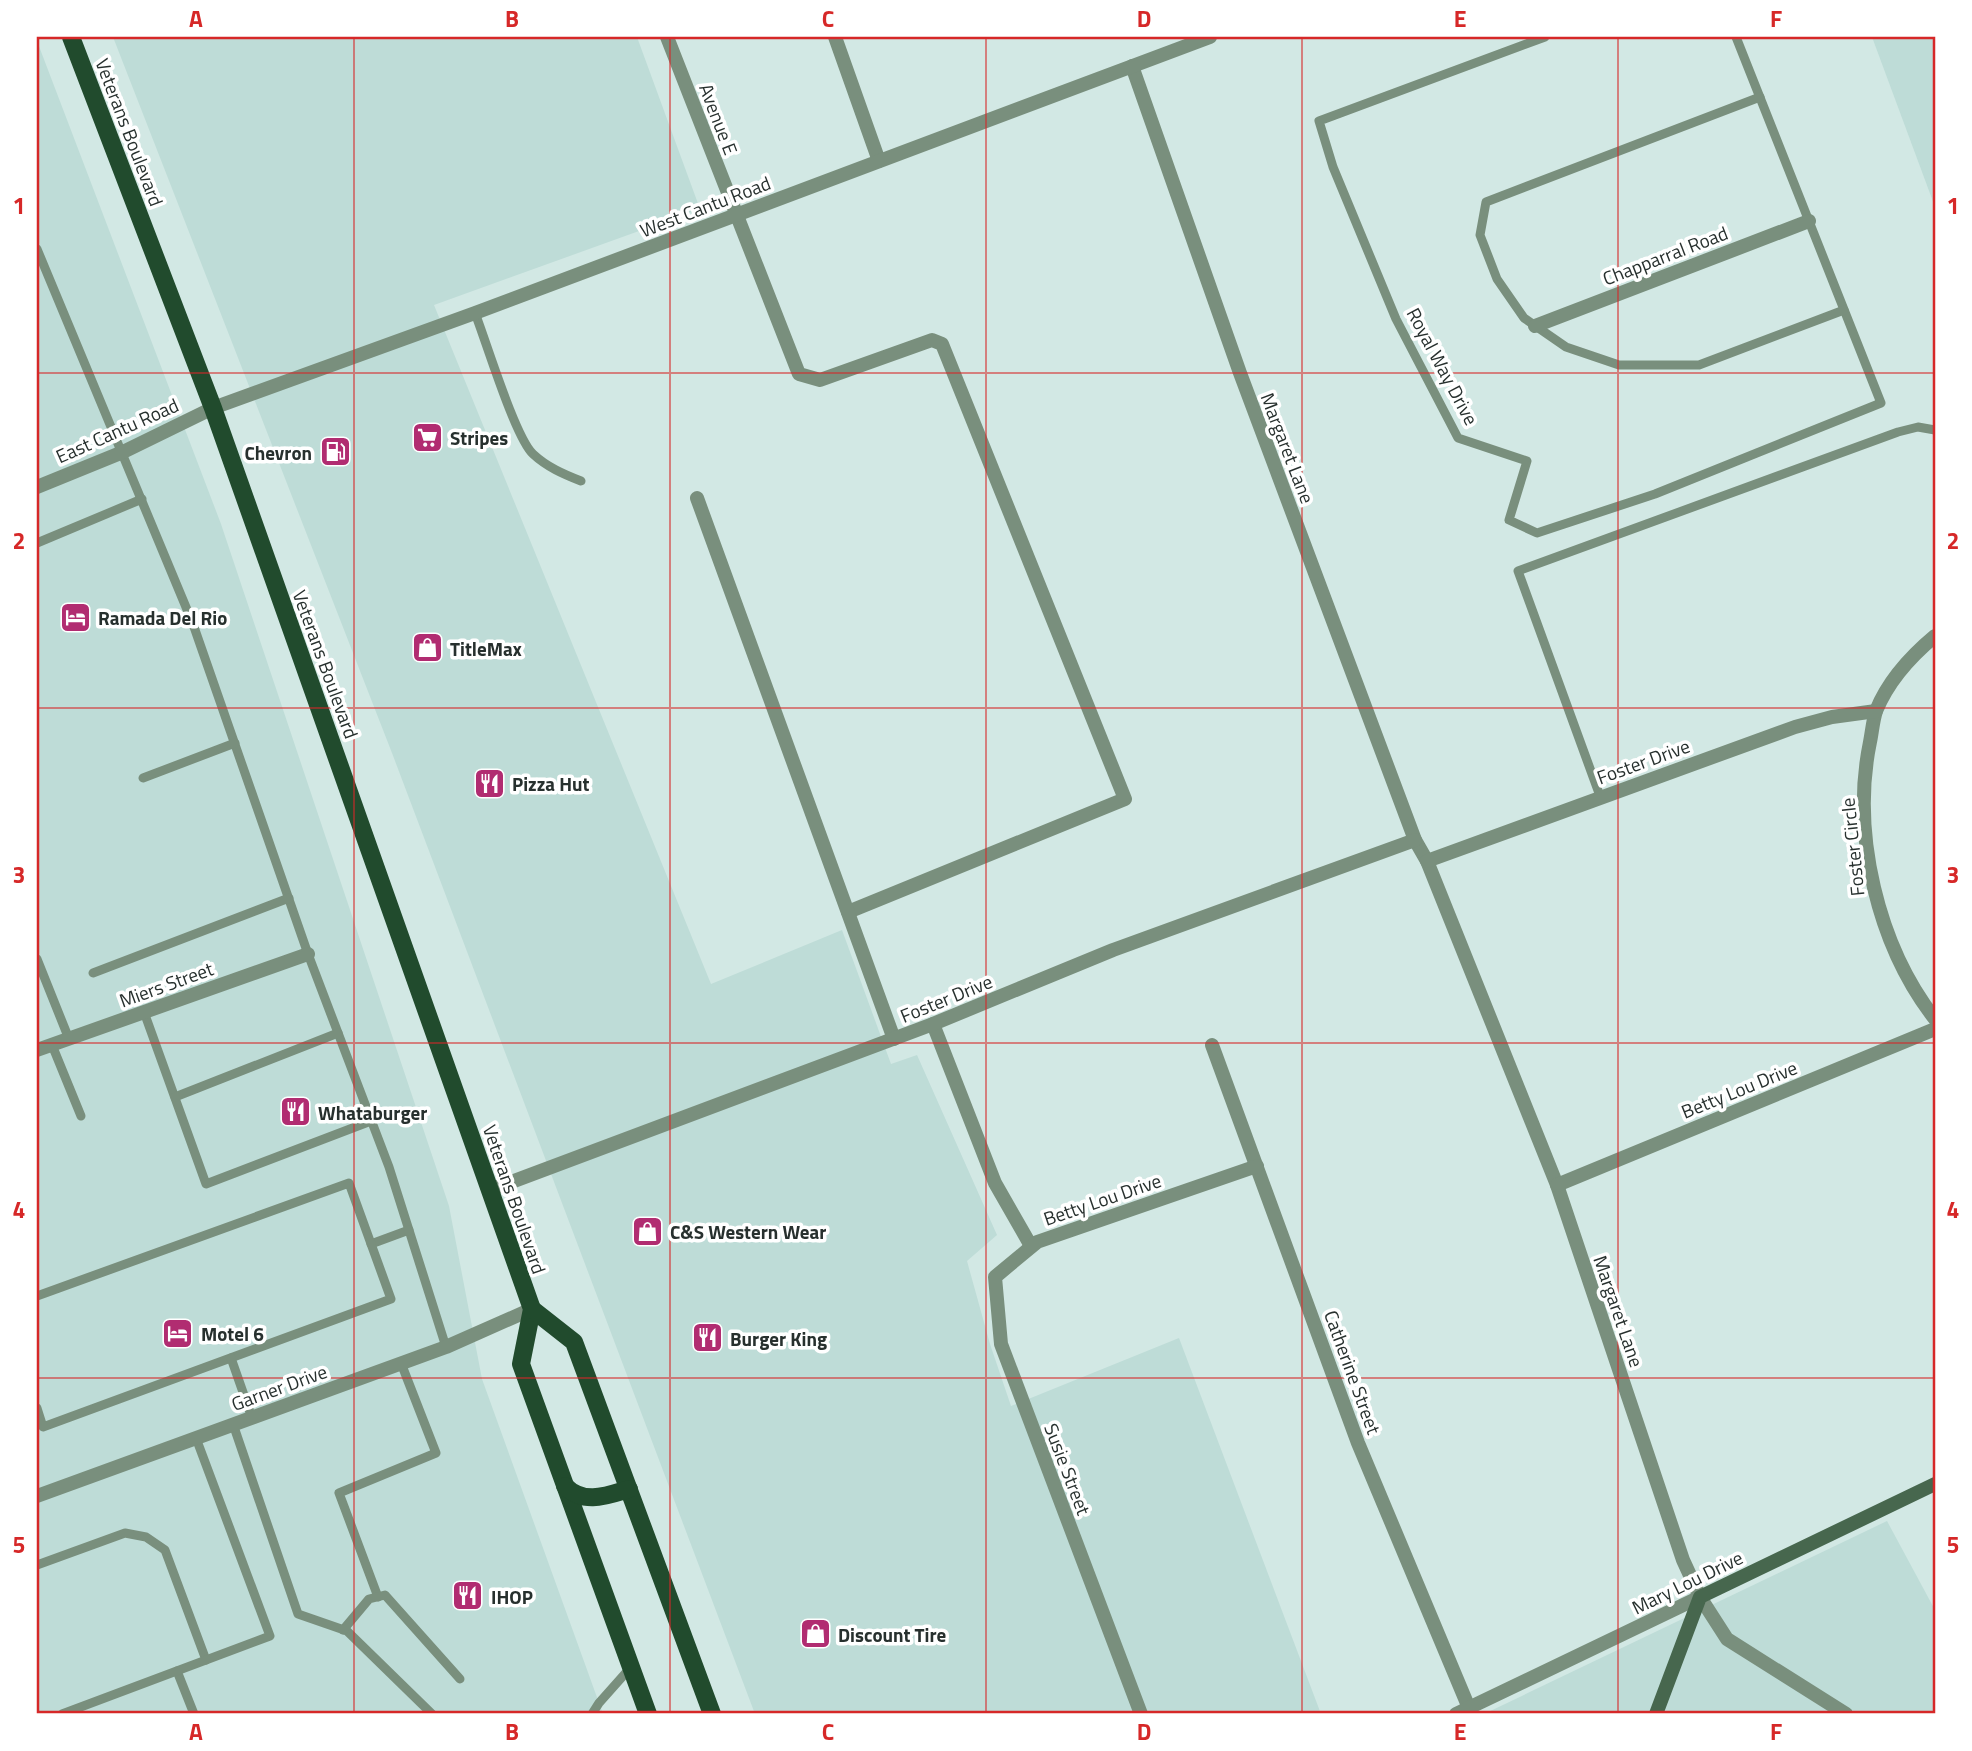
<svg xmlns="http://www.w3.org/2000/svg" width="1972" height="1751" font-family="'Titillium Web',sans-serif">
<style>
.built{fill:#bedcd7}
.lines{fill:none;stroke-linecap:round;stroke-linejoin:round}
.service{stroke:#798f7d;stroke-width:9}
.minor{stroke:#798f7d;stroke-width:14}
.tertiary{stroke:#798f7d;stroke-width:14}
.secondary{stroke:#47674e;stroke-width:14}
.primary{stroke:#214b2d;stroke-width:18}
.grid{fill:none;stroke:#d62828;stroke-width:2;stroke-opacity:0.55}
.labels{text-anchor:middle;dominant-baseline:central;stroke-width:7;stroke-linejoin:round;paint-order:stroke}
.street-label{font-size:19px;fill:#27302e;stroke:#fff}
.poi-label{font-size:19px;font-weight:bold;fill:#27302e;stroke:#fff;text-anchor:start}
.neatline{fill:none;stroke:#d62828;stroke-width:2.5}
.grid-label{font-size:23px;text-anchor:middle;font-weight:bold;fill:#d62828}
</style>
<rect width="100%" height="100%" fill="#d2e8e4"/>
<g class="built">
<polygon points="113,37 637,37 700,209 434,305 711,984 842,930 891,1064 917,1055 997,1235 967,1261 990,1344 1011,1406 1179,1338 1321,1714 755,1714 392,753"/>
<polygon points="1872,37 1935,37 1935,207"/>
<polygon points="37,41 221,524 449,1206 482,1379 603,1714 37,1714"/>
<polygon points="1887,1521 1935,1610 1935,1714 1484,1714"/>
</g>
<g class="lines">
<g class="service">
<polyline points="1545,37 1319,121 1333,167 1396,319 1458,438 1527,461 1509,520 1537,533 1655,494 1881,403 1736,37"/>
<polyline points="1760,97 1486,202 1480,235 1497,279 1524,318 1566,347 1619,365 1699,365 1844,310"/>
<polyline points="37,249 193,624 308,954 389,1167 446,1347"/>
<path d="M475 313C486 341 515 437 533 454 547 467 563 474 581 481"/>
<polyline points="37,543 142,499"/>
<polyline points="143,778 235,743"/>
<polyline points="1600,796 1518,571 1898,432 1918,427 1935,430"/>
<polyline points="37,959 69,1039"/>
<polyline points="93,973 289,898"/>
<polyline points="144,1012 206,1184 371,1121"/>
<polyline points="52,1045 81,1116"/>
<polyline points="175,1097 338,1033"/>
<polyline points="371,1244 409,1230"/>
<polyline points="37,1296 349,1183 391,1299 43,1427 37,1408"/>
<polyline points="231,1358 252,1418"/>
<polyline points="233,1424 298,1614 347,1631 432,1714"/>
<polyline points="37,1565 125,1533 146,1537 165,1550 206,1660"/>
<polyline points="378,1597 339,1493 436,1453 401,1363"/>
<polyline points="343,1630 369,1599 385,1595 460,1679"/>
<polyline points="177,1671 194,1714"/>
<polyline points="62,1714 270,1636 196,1438"/>
<polyline points="592,1714 599,1703 631,1667"/>
</g>
<g class="minor">
<polyline points="667,37 799,374 820,380 932,340 942,344 1125,799 848,912"/>
<polyline points="835,37 879,161"/>
<polyline points="1132,66 1240,373 1415,840 1427,861 1557,1185 1683,1560 1700,1597 1727,1639 1846,1714"/>
<polyline points="1535,326 1809,221"/>
<polyline points="697,498 894,1039"/>
<path d="M1935 636C1911 656 1888 681 1876 711 1873 720 1872 732 1870 742 1851 834 1878 946 1935 1019"/>
<polyline points="1427,861 1795,727 1832,717 1876,711"/>
<polyline points="933,1024 995,1183 1031,1246"/>
<polyline points="1212,1045 1358,1443 1469,1708"/>
<polyline points="37,1050 308,954"/>
<polyline points="1557,1185 1935,1029"/>
<polyline points="490,1190 933,1024 1113,950 1415,840"/>
<polyline points="37,1496 446,1347 532,1309"/>
<polyline points="1141,1714 1001,1344 995,1277 1037,1242 1257,1166"/>
<polyline points="1456,1714 1700,1597"/>
</g>
<polyline class="tertiary" points="37,487 123,452 213,408 475,313 1210,37"/>
<polyline class="secondary" points="1656,1714 1700,1597 1935,1484"/>
<g class="primary">
<polyline points="71,37 213,408 532,1309 521,1364 648,1714"/>
<polyline points="532,1309 574,1342 712,1714"/>
<path d="M565 1486C584 1505 606 1496 629 1489"/>
</g>
</g>
<path class="grid" d="M354 37V1714M670 37V1714M986 37V1714M1302 37V1714M1618 37V1714M37 373H1935M37 708H1935M37 1043H1935M37 1378H1935"/>
<defs>
<symbol id="supermarket-square" viewBox="-11 -11 22 22"><rect x="-9" y="-9" width="18" height="18" rx="4" fill="#b12c71" stroke="#fff"/><path d="M-6-5.5h2.5l.6 2H6L4.5 2H-2.5L-4.4-4H-6ZM-1.5 3.2a1.3 1.3 0 1 0 .1 0ZM3 3.2a1.3 1.3 0 1 0 .1 0Z" fill="#fff"/></symbol>
<symbol id="fuel-square" viewBox="-11 -11 22 22"><rect x="-9" y="-9" width="18" height="18" rx="4" fill="#b12c71" stroke="#fff"/><path d="M-5.5-6h7V0h2V4h1.3V-2.5L3-4.5l.8-.8L6-3V5H2.5V1h-1V6h-7ZM-4.2-4.7v3.2H.2V-4.7Z" fill="#fff"/></symbol>
<symbol id="hotel-square" viewBox="-11 -11 22 22"><rect x="-9" y="-9" width="18" height="18" rx="4" fill="#b12c71" stroke="#fff"/><path d="M-6-4.5h1.5V1H6V5H4.5V3h-9V5H-6ZM-4 0a1.8 1.8 0 1 1 3.6 0ZM.5 0V-2.5h3Q6-2.5 6 0Z" fill="#fff"/></symbol>
<symbol id="shop-square" viewBox="-11 -11 22 22"><rect x="-9" y="-9" width="18" height="18" rx="4" fill="#b12c71" stroke="#fff"/><path d="M-5-2.5h2.3a2.7 3.5 0 0 1 5.4 0H5L5.5 6h-11ZM-1.5-2.5h3a1.5 2.3 0 0 0-3 0Z" fill="#fff"/></symbol>
<symbol id="restaurant-square" viewBox="-11 -11 22 22"><rect x="-9" y="-9" width="18" height="18" rx="4" fill="#b12c71" stroke="#fff"/><path d="M-5-6h1v4h1v-4h1v4h1v-4h1v5L-1.5 .5V6h-2V.5L-5-1ZM5-6V6H3V1.5H1.5Q1.5-4 5-6Z" fill="#fff"/></symbol>
</defs>
<g fill-rule="evenodd">
<use href="#supermarket-square" x="410" y="420" width="35" height="35"/>
<use href="#fuel-square" x="318" y="434" width="35" height="35"/>
<use href="#hotel-square" x="58" y="600" width="35" height="35"/>
<use href="#shop-square" x="410" y="630" width="35" height="35"/>
<use href="#restaurant-square" x="472" y="766" width="35" height="35"/>
<use href="#restaurant-square" x="278" y="1094" width="35" height="35"/>
<use href="#shop-square" x="630" y="1214" width="35" height="35"/>
<use href="#hotel-square" x="160" y="1316" width="35" height="35"/>
<use href="#restaurant-square" x="690" y="1320" width="35" height="35"/>
<use href="#restaurant-square" x="450" y="1578" width="35" height="35"/>
<use href="#shop-square" x="798" y="1616" width="35" height="35"/>
</g>
<g class="labels">
<g class="street-label">
<text transform="translate(719 119) rotate(69)">Avenue E</text>
<text transform="translate(130 132) rotate(69)">Veterans Boulevard</text>
<text transform="translate(705 206) rotate(-21)">West Cantu Road</text>
<text transform="translate(1665 255) rotate(-21)">Chapparral Road</text>
<text transform="translate(1443 366) rotate(62)">Royal Way Drive</text>
<text transform="translate(117 430) rotate(-24)">East Cantu Road</text>
<text transform="translate(1288 448) rotate(69)">Margaret Lane</text>
<text transform="translate(326 664) rotate(70)">Veterans Boulevard</text>
<text transform="translate(1643 761) rotate(-20)">Foster Drive</text>
<text transform="translate(1852 847) rotate(-96)">Foster Circle</text>
<text transform="translate(166 984) rotate(-20)">Miers Street</text>
<text transform="translate(946 998) rotate(-22)">Foster Drive</text>
<text transform="translate(1739 1089) rotate(-22)">Betty Lou Drive</text>
<text transform="translate(515 1199) rotate(71)">Veterans Boulevard</text>
<text transform="translate(1102 1199) rotate(-19)">Betty Lou Drive</text>
<text transform="translate(1619 1311) rotate(71)">Margaret Lane</text>
<text transform="translate(1353 1372) rotate(70)">Catherine Street</text>
<text transform="translate(279 1387) rotate(-20)">Garner Drive</text>
<text transform="translate(1068 1469) rotate(69)">Susie Street</text>
<text transform="translate(1687 1582) rotate(-26)">Mary Lou Drive</text>
</g>
<g class="poi-label">
<text x="450" y="437">Stripes</text>
<text x="312" y="452" text-anchor="end">Chevron</text>
<text x="98" y="617">Ramada Del Rio</text>
<text x="450" y="648">TitleMax</text>
<text x="512" y="783">Pizza Hut</text>
<text x="318" y="1112">Whataburger</text>
<text x="670" y="1231">C&amp;S Western Wear</text>
<text x="201" y="1333">Motel 6</text>
<text x="730" y="1338">Burger King</text>
<text x="491" y="1596">IHOP</text>
<text x="838" y="1634">Discount Tire</text>
</g>
</g>
<rect width="1972" height="1751" fill="none" stroke="#ffffff" stroke-width="77"/>
<rect x="38" y="38" width="1896" height="1674" class="neatline"/>
<g class="grid-label">
<text x="196" y="27">A</text>
<text x="512" y="27">B</text>
<text x="828" y="27">C</text>
<text x="1144" y="27">D</text>
<text x="1460" y="27">E</text>
<text x="1776" y="27">F</text>
<text x="19" y="214">1</text>
<text x="1953" y="214">1</text>
<text x="19" y="549">2</text>
<text x="1953" y="549">2</text>
<text x="19" y="883">3</text>
<text x="1953" y="883">3</text>
<text x="19" y="1218">4</text>
<text x="1953" y="1218">4</text>
<text x="19" y="1553">5</text>
<text x="1953" y="1553">5</text>
<text x="196" y="1740">A</text>
<text x="512" y="1740">B</text>
<text x="828" y="1740">C</text>
<text x="1144" y="1740">D</text>
<text x="1460" y="1740">E</text>
<text x="1776" y="1740">F</text>
</g>
</svg>
